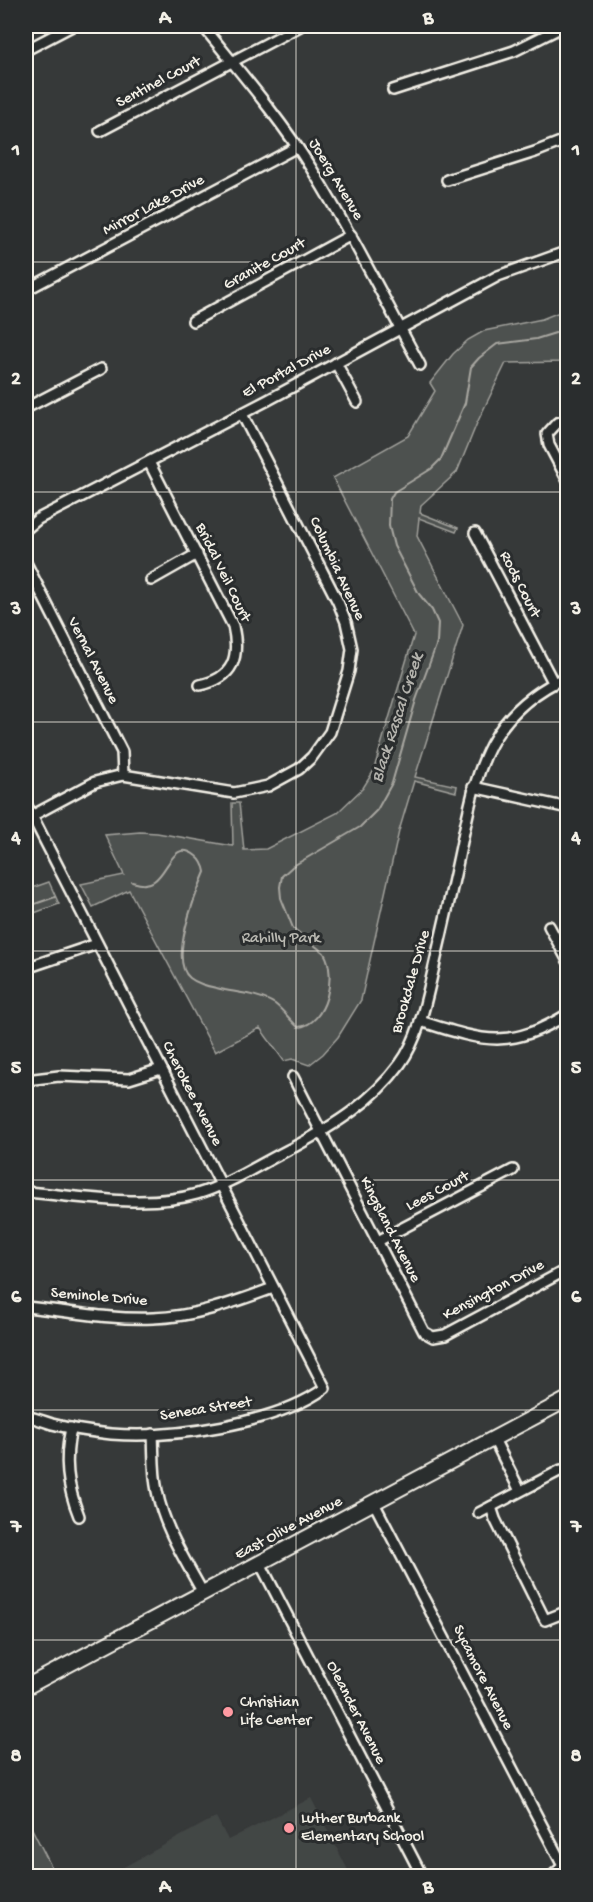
<svg xmlns="http://www.w3.org/2000/svg" width="593" height="1902" font-family="'Gochi Hand',sans-serif">
<style>
.built{fill:#434645}
.green{fill:#4e514f;stroke:#a1a19c;stroke-width:1.5}
.lines{fill:none;stroke-linecap:round;stroke-linejoin:round}
.stream{stroke:#a8a7a1;stroke-width:2}
.minor-casing{stroke:#f4f1e8;stroke-width:14}
.secondary-casing{stroke:#f4f1e8;stroke-width:18}
.minor{stroke:#2a2d2e;stroke-width:9}
.secondary{stroke:#2a2d2e;stroke-width:14}
.grid{fill:none;stroke:#f4f1e8;stroke-width:1.5;stroke-opacity:0.55}
.poi-dot{fill:#ff9aa2;stroke:#2a2d2e;stroke-width:2}
.labels{text-anchor:middle;dominant-baseline:central;stroke-width:6;stroke-linejoin:round;paint-order:stroke}
.street-label{font-size:16px;fill:#f4f1e8;stroke:#2a2d2e}
.park-label{font-size:16px;fill:#bab9b2;stroke:#2a2d2e}
.poi-label{font-size:16px;fill:#f4f1e8;stroke:#2a2d2e;text-anchor:start}
.water-label{font-size:18px;font-style:italic;fill:#b4b3ad;stroke:#2a2d2e}
.neatline{fill:none;stroke:#f4f1e8;stroke-width:2}
.grid-label{font-size:20px;text-anchor:middle;font-weight:bold;fill:#f4f1e8}
</style>
<rect width="100%" height="100%" fill="#363939"/>
<filter id="ink" filterUnits="userSpaceOnUse"><feTurbulence type="fractalNoise" baseFrequency=".0167" numOctaves="2"/><feDisplacementMap in="SourceGraphic" scale="12" xChannelSelector="R" yChannelSelector="G"/><feConvolveMatrix kernelMatrix="1 2 1 2 8 2 1 2 1" color-interpolation-filters="sRGB"/></filter>
<g filter="url(#ink)">
<polygon class="built" points="311,1798 351,1876 107,1876 216,1817 228,1840"/>
<g class="green">
<polygon points="567,309 567,362 506,363 477,423 457,472 421,505 420,513 458,528 456,532 419,518 417,536 463,625 415,777 457,786 456,792 414,781 399,831 361,1000 338,1037 323,1054 309,1065 292,1059 284,1061 260,1028 215,1052 129,890 93,907 81,884 124,875 105,835 140,832 157,833 233,846 232,803 239,803 244,850 266,849 337,813 363,788 373,772 414,635 333,478 408,436 435,391 430,383 453,354 468,340 484,331 542,319"/>
<polygon points="49,882 59,904 26,916 26,890"/>
<polygon points="26,1817 56,1876 26,1876"/>
</g>
<g class="lines">
<g class="stream">
<path d="M132 882C140 884 147 886 154 881 169 871 173 838 196 856 201 860 204 866 205 872 196 893 168 961 190 978 200 986 214 987 225 990 241 993 261 995 275 1004 283 1010 290 1020 298 1027 327 1025 337 974 324 953L293 928 281 898 280 887 282 876 293 866 360 827 377 810 392 783 416 700 437 643 438 623 432 610 419 594 394 546 389 526 390 499 394 492 431 469 441 459 465 403 471 367 479 358 497 344 536 339 568 329"/>
<polyline points="26,907 55,897"/>
</g>
<defs>
<g id="minor">
<path d="M203 26C240 72 279 117 311 168 351 232 384 299 420 365"/>
<polyline points="26,50 72,26"/>
<polyline points="393,90 514,51 564,26"/>
<polyline points="100,131 300,26"/>
<polyline points="447,180 535,152 568,139"/>
<polyline points="26,290 297,147"/>
<polyline points="193,321 351,235"/>
<polyline points="336,363 357,402"/>
<polyline points="26,408 101,369"/>
<polyline points="568,420 557,423 547,434 549,445 568,481"/>
<path d="M149 462 233 626C240 657 234 678 200 685"/>
<polyline points="26,529 38,519 268,400 498,276 568,251"/>
<polyline points="475,533 553,682"/>
<polyline points="26,563 122,752 123,775"/>
<polyline points="151,580 197,554"/>
<polyline points="473,787 568,808"/>
<path d="M26 804 325 1388C277 1424 170 1439 111 1434 92 1432 71 1429 52 1424 43 1421 35 1418 26 1416"/>
<polyline points="26,819 95,782 123,775 234,793 268,786 299,769 312,757 330,732 349,671 352,649 346,622 338,602 242,414"/>
<polyline points="549,926 568,961"/>
<polyline points="26,968 97,944"/>
<path d="M420 1021C483 1041 508 1051 568 1014"/>
<polyline points="293,1077 424,1332 433,1337 445,1335 568,1269"/>
<polyline points="26,1080 59,1076 129,1079 161,1069"/>
<path d="M26 1192C78 1196 145 1209 197 1194 229 1185 263 1162 294 1147 335 1125 372 1102 400 1064 419 1038 426 1001 433 971 442 932 451 894 459 856 476 775 484 714 568 676"/>
<polyline points="378,1241 513,1170"/>
<path d="M26 1307C67 1311 111 1320 153 1318 195 1317 235 1302 273 1288"/>
<path d="M71 1428C64 1460 67 1486 79 1516"/>
<path d="M153 1434C154 1453 153 1472 157 1491 164 1528 185 1560 203 1593"/>
<polyline points="494,1439 520,1491"/>
<polyline points="374,1503 563,1866"/>
<polyline points="491,1507 495,1519 545,1620 568,1611"/>
<polyline points="479,1513 561,1470 568,1474"/>
<polyline points="260,1563 422,1876"/>
<polyline points="552,1876 568,1862"/>
</g>
<polyline id="secondary" points="26,1687 568,1399"/>
</defs>
<use href="#minor" class="minor-casing"/>
<use href="#secondary" class="secondary-casing"/>
<use href="#minor" class="minor"/>
<use href="#secondary" class="secondary"/>
</g>
</g>
<path class="grid" d="M296 26V1876M26 262H568M26 492H568M26 722H568M26 951H568M26 1180H568M26 1410H568M26 1640H568"/>
<g class="poi-dot">
<circle cx="228" cy="1712" r="6"/>
<circle cx="289" cy="1828" r="6"/>
</g>
<g class="labels">
<g class="street-label">
<text transform="translate(159 83) rotate(-28)">Sentinel Court</text>
<text transform="translate(335 180) rotate(59)">Joerg Avenue</text>
<text transform="translate(154 206) rotate(-28)">Mirror Lake Drive</text>
<text transform="translate(265 265) rotate(-29)">Granite Court</text>
<text transform="translate(287 372) rotate(-28)">El Portal Drive</text>
<text transform="translate(336 569) rotate(65)">Columbia Avenue</text>
<text transform="translate(222 573) rotate(64)">Bridal Veil Court</text>
<text transform="translate(519 585) rotate(63)">Rods Court</text>
<text transform="translate(92 661) rotate(63)">Vernal Avenue</text>
<text transform="translate(412 982) rotate(-74)">Brookdale Drive</text>
<text transform="translate(191 1094) rotate(63)">Cherokee Avenue</text>
<text transform="translate(438 1192) rotate(-28)">Lees Court</text>
<text transform="translate(389 1230) rotate(63)">Kingsland Avenue</text>
<text transform="translate(494 1291) rotate(-28)">Kensington Drive</text>
<text transform="translate(99 1298) rotate(5)">Seminole Drive</text>
<text transform="translate(206 1410) rotate(-9)">Seneca Street</text>
<text transform="translate(289 1529) rotate(-28)">East Olive Avenue</text>
<text transform="translate(482 1678) rotate(63)">Sycamore Avenue</text>
<text transform="translate(355 1713) rotate(63)">Oleander Avenue</text>
</g>
<g class="park-label">
<text x="281" y="939">Rahilly Park</text>
</g>
<g class="poi-label">
<text x="240" y="1703">Christian<tspan x="240" dy="18">Life Center</tspan></text>
<text x="301" y="1819">Luther Burbank<tspan x="301" dy="18">Elementary School</tspan></text>
</g>
<g class="water-label">
<text transform="translate(398 718) rotate(-72)">Black Rascal Creek</text>
</g>
</g>
<rect width="593" height="1902" fill="none" stroke="#2a2d2e" stroke-width="66"/>
<rect x="33" y="33" width="527" height="1836" class="neatline"/>
<g class="grid-label">
<text x="165" y="23">A</text>
<text x="428" y="23">B</text>
<text x="16" y="155">1</text>
<text x="576" y="155">1</text>
<text x="16" y="384">2</text>
<text x="576" y="384">2</text>
<text x="16" y="614">3</text>
<text x="576" y="614">3</text>
<text x="16" y="843">4</text>
<text x="576" y="843">4</text>
<text x="16" y="1073">5</text>
<text x="576" y="1073">5</text>
<text x="16" y="1302">6</text>
<text x="576" y="1302">6</text>
<text x="16" y="1532">7</text>
<text x="576" y="1532">7</text>
<text x="16" y="1761">8</text>
<text x="576" y="1761">8</text>
<text x="165" y="1892">A</text>
<text x="428" y="1892">B</text>
</g>
</svg>
